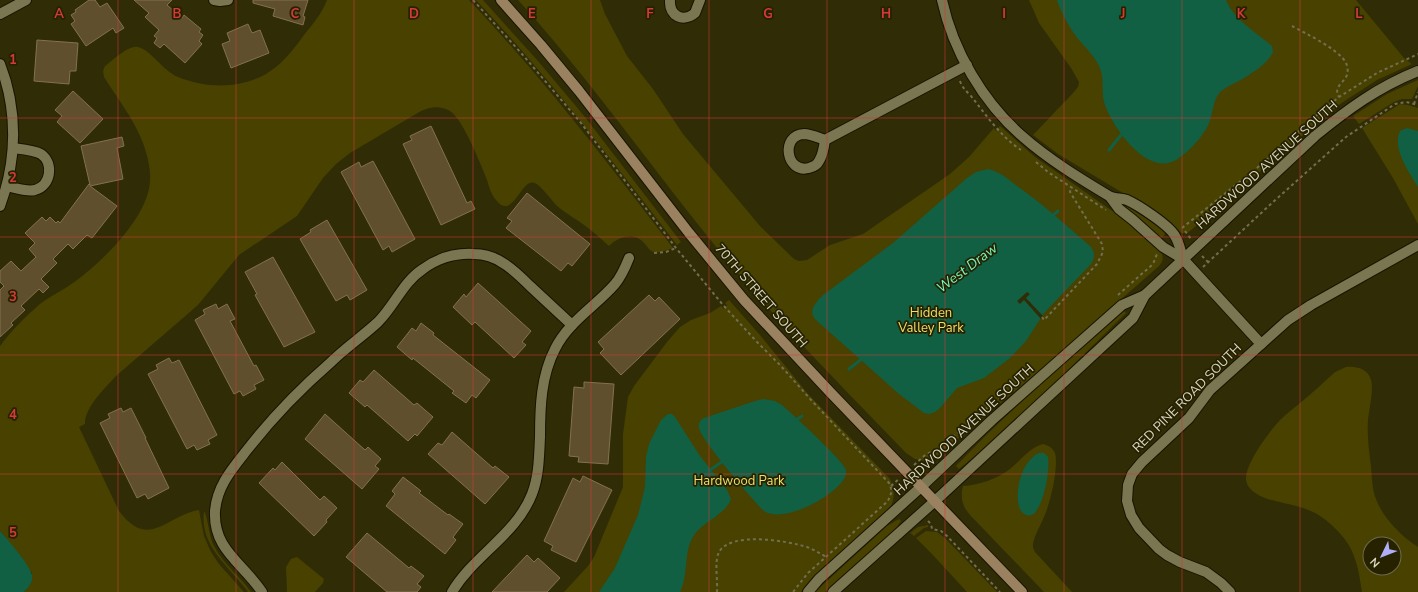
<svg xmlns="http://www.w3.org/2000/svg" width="1418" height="592" font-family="'Nunito Sans',sans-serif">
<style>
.green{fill:#484100;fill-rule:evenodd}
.water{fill:#116044}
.pier{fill:#302c06}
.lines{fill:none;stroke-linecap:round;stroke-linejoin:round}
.stream{stroke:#116044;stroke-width:3}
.building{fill:#604f2d;stroke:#83714f}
.minor-casing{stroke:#171400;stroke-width:12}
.tertiary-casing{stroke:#171400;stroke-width:12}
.secondary-casing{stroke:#171400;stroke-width:12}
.path{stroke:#726f50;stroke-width:2;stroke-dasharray:3 3;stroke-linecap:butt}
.minor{stroke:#7a7651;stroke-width:10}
.tertiary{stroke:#7a7651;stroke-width:10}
.secondary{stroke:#9a8260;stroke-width:10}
.grid{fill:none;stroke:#d63a38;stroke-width:1;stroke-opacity:0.55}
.labels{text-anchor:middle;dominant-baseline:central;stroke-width:3.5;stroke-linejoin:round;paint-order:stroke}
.street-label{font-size:13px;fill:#dad8c4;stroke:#262200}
.park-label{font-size:13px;fill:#ecdf6a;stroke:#262200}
.water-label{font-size:14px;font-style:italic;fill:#78f7c1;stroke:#262200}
.grid-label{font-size:13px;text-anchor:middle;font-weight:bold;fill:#d63a38;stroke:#262200;stroke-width:3.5;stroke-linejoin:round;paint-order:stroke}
</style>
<rect width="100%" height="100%" fill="#302c06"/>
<g class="green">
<path d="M327 0H469C543 78 607 162 673 248 667 250 660 253 654 252 649 251 648 247 645 244 635 231 619 236 609 246 602 240 596 234 588 228 578 220 566 214 556 205 551 199 541 186 535 183 521 177 513 222 496 200 491 194 489 187 487 180 481 165 463 119 450 111 440 105 430 107 421 111L350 153 336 164 323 178 297 216 239 255 198 305 116 376C106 387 84 408 85 424L79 427 119 511C149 551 167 515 199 510L204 536 211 552 219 564 244 592H24C30 586 32 581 32 573L0 531V346C11 331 26 316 40 304 50 296 62 291 73 283 101 263 148 218 150 181 151 169 147 154 143 143 134 119 117 98 104 77L103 71 105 66C112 61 129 44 138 47 151 50 163 71 178 77 210 90 249 89 276 67 287 58 296 46 304 35 313 24 322 13 327 0Z"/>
<path d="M476 0H483L538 61 585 117 681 242 677 245C612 161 549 77 476 0Z"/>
<path d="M518 0H600L605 14 627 56 653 89 683 134 760 226 794 259 799 261 807 260 830 245 863 234 950 174 969 157 994 128 996 131 1000 126 1035 157 1131 224 1161 252C1164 257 1163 262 1159 266L1036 374 970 428 940 454 935 457 925 461 915 459 906 453C844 388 779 324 722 254 653 170 591 80 518 0Z"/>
<polygon points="1029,0 1356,0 1404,58 1412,64 1377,80 1340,104 1190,231 1187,233 1182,233 1138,202 1058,154 1033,135 1073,93 1078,87 1079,82 1071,68 1039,23"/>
<polygon points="1418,80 1418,86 1412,99 1402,99 1394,102 1359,124 1353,116 1387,94"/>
<polygon points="1400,104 1408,105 1418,108 1418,224 1393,178 1362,128 1392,109"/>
<polygon points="1125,205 1161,228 1165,232 1164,236 1160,238 1158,237 1124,207"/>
<path d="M729 300 760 335 808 394 890 479C896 492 895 503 886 513L825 567 801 592H564L588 566 594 557 623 487V434L628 397 634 386 667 342 680 327 691 320 710 313 721 306 724 309 727 305 725 303Z"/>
<path d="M1124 311 1126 313C1072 366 1018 421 959 469L956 466C1008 411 1067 361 1124 311Z"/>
<path d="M1346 367C1357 366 1368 369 1371 380 1374 389 1369 410 1368 420 1367 435 1369 451 1371 466 1372 477 1372 489 1376 499 1383 518 1401 536 1418 547V592H1362C1360 581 1359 570 1355 559 1350 541 1333 524 1317 514 1301 505 1282 504 1265 498 1257 495 1247 489 1246 480 1245 465 1265 438 1274 427 1281 418 1290 411 1299 404 1311 394 1323 383 1335 372ZM1370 544H1394V568H1370Z"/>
<path d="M1043 444C1048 445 1053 448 1055 453 1059 467 1050 504 1044 517 1041 525 1036 532 1034 540 1032 545 1033 548 1035 552L1072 592H1044L970 515C962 506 960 497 963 486 979 485 997 479 1010 469 1020 461 1030 447 1043 444Z"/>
<path d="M204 511C208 517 209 537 214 546 223 564 240 576 251 592H248C230 567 199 546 204 511Z"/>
<polygon points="899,519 901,521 894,531 825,592 815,592 887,526"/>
<polygon points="928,525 928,527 924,528 914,536 910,533 918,527"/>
<polygon points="926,531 937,532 945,538 997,592 967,592 932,554 916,538"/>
<polygon points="297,557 324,579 323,583 315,592 287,592 286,567 291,559"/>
</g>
<g class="water">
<path d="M1057 0H1226C1234 20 1256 32 1272 46L1273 52C1268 63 1254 72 1244 78 1236 83 1227 86 1220 92 1213 100 1213 113 1209 123 1204 136 1186 155 1174 161 1145 175 1111 125 1104 102 1101 90 1105 77 1099 66 1094 56 1086 48 1079 40 1069 27 1062 15 1057 0Z"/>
<path d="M1407 128 1418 131V187C1409 172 1392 149 1400 131Z"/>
<path d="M988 169C1000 172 1008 179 1017 186 1043 204 1067 226 1091 247 1095 253 1095 257 1091 264L1044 313 1026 341 1010 358 984 378 957 388 940 408 935 412 929 414 924 413 899 394 816 320C807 311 816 302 823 295L893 243 967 178 976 172Z"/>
<path d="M763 399 775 401 782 405C793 415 843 460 846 470 851 488 785 526 764 511 753 500 701 440 699 428 698 423 700 420 704 418L752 402Z"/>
<path d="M668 414H672L675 417 700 456 727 490 731 499C725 515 704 521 694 535 683 552 689 574 680 592H599L615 568 638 515 645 487 646 457 649 444 661 420Z"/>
<path d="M1039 453H1044L1048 457C1050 472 1044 503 1034 514 1010 525 1013 465 1039 453Z"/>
<path d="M0 531C7 539 30 565 32 575 33 582 29 587 24 592H0Z"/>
</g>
<polygon class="pier" points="1027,292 1030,294 1026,298 1043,316 1041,319 1024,300 1020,304 1017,301"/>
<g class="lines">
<g class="stream">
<polyline points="1109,150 1121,135"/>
<polyline points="1051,217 1058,211"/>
<polyline points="849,369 863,358"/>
<polyline points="795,421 802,416"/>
<polyline points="707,472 726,459"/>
</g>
</g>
<g class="building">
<polygon points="89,0 95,0 100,7 107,3 124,28 116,33 113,28 86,46 71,24 75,21 71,15 76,12 75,10"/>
<polygon points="134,0 172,0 167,5 182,18 184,15 201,29 199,32 203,35 199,41 202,44 185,63 164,44 160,48 154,43 157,38 154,36 159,30 145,17 149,13"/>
<polygon points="253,0 308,0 303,16 305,17 303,25 273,16 275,9 253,3"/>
<polygon points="248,24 252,33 260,30 269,53 231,68 222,44 230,41 227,33"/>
<polygon points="37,40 78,43 76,71 70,71 69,84 34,81"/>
<polygon points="73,91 103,119 80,143 57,122 62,116 55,110"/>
<polygon points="431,126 467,203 471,201 475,209 441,225 403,144 412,140 410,136"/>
<polygon points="122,137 124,146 117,148 123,179 90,186 117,206 92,238 87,235 73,249 68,244 53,259 57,263 41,279 49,287 43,293 39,289 21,306 25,310 11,323 13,325 0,337 0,290 4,286 0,282 0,271 11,261 21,271 36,257 29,249 35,243 25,233 42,217 46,221 50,217 56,223 58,221 60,223 89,184 90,185 81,146"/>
<polygon points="373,161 415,239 392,252 389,246 383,250 341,172 359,162 361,167"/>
<polygon points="527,193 590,244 572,266 568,263 561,271 506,228 512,221 507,218"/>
<polygon points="327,220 367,290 350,300 347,295 336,301 300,239 311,232 310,230"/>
<polygon points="273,257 315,332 284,347 255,295 257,294 245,272"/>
<polygon points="478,283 531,331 522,342 526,345 514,358 475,322 472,325 453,307 464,294 466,297"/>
<polygon points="649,295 655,301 659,297 680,319 621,375 600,353 604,349 598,342"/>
<polygon points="216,304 218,309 227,304 235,319 230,321 254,366 256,365 264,380 254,385 256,389 243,396 240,391 234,394 195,320 205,314 203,310"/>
<polygon points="421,323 434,333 433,335 490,380 476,398 472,395 466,403 452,393 454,391 413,358 412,360 397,347 412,328 416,331"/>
<polygon points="169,358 172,363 179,360 217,435 208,440 210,444 197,450 194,445 187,449 148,374 158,369 156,365"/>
<polygon points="374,370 414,405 417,403 433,417 417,436 415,434 408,441 367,405 365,407 349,393 360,380 363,382"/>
<polygon points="584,382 614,384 608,464 578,462 579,457 569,456 574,387 584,388"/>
<polygon points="121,408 123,412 131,408 146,438 145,438 169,488 148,499 145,494 137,498 100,423 110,418 108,414"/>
<polygon points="325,414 365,450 368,447 381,459 375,466 379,469 362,489 305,439"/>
<polygon points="452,432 493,468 495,466 509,477 485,504 428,454 438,443 442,445"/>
<polygon points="282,462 320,500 324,496 337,508 326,520 327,522 314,536 259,483 273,468 275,470"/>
<polygon points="583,476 612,490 576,562 551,550 553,546 544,541 573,478 580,482"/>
<polygon points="403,477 421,491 419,493 448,515 449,514 463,524 453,537 456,540 445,554 386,506 395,494 392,491"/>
<polygon points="367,533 409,568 411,566 424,576 417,584 421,587 417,592 387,592 346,557"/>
<polygon points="527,555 534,562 538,558 560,578 547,592 492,592"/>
</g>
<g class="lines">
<defs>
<g id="minor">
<polyline points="214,0 220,1 228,0"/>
<path d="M670 0C669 16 683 23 695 13L700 0"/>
<path d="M942 0C953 51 983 102 1022 136 1048 159 1079 178 1109 196 1114 199 1121 198 1127 200 1138 205 1169 225 1175 236 1179 242 1181 252 1183 259"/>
<polyline points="0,14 26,0"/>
<path d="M0 64C18 110 17 161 0 206"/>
<path d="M825 140C824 147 823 155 819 161 817 165 813 167 809 168 786 174 780 135 804 134 811 134 819 138 825 140L967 65"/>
<path d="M7 186C16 188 26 192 35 190 51 186 54 163 41 154 34 150 21 149 13 148"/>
<polyline points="1111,198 1119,209 1133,220 1163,247 1183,259 1261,344"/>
<path d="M262 592C243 563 213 550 215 511 217 486 232 469 247 450 272 418 300 389 330 363 345 348 363 336 378 322 395 305 403 282 423 269 438 258 456 253 474 254 484 254 494 257 503 263 513 269 522 278 530 286 544 299 558 312 572 325"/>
<path d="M452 592C474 555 516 535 532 494 539 476 539 457 540 437 540 407 541 376 555 349 568 322 596 306 615 284 621 277 625 268 629 258"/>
<polyline points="808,592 819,579 921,487"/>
<polyline points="833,592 935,501"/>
<polyline points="1230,592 1221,583 1206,572 1180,562 1167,555 1159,549 1139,528 1131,515 1127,501 1128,485 1132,474 1142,462 1189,418 1210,390 1288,320 1311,305 1418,245"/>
</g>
<g id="tertiary">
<polyline points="921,487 992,420 1122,305 1145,295"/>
<path d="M935 501 1133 318 1145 295 1315 136C1348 109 1378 87 1418 71"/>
</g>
<polyline id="secondary" points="501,0 541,45 579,91 689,233 744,300 830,392 1022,592"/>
</defs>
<use href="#minor" class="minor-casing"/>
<use href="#tertiary" class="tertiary-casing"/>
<use href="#secondary" class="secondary-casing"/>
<g class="path">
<polyline points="473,0 522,54 581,123 676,248 723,305 757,342 780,365 812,401 889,483 892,491 888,501 808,573 793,592"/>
<path d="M1292 26C1305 33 1340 50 1346 63 1348 67 1348 72 1347 75 1343 84 1333 87 1339 97"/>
<path d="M960 81C962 87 966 91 971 96 986 115 1000 136 1021 150"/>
<polyline points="1414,104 1418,92"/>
<polyline points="1036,162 1048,172 1106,210"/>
<polyline points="1182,228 1263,163 1317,115 1339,97 1377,73 1418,54"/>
<polyline points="1185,231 1191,239"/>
<polyline points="654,253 666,252 676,248"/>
<polyline points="1202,256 1208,262"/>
<polyline points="1203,267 1273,202 1346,137 1395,104 1406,102 1418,105"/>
<polyline points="1118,295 1153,264 1157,254"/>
<polyline points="1042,317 1044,320 1097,264 1103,252 1102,244 1070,192 1071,187"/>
<polyline points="914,465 924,456 943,445 1004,394"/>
<polyline points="891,486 899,479"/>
<polyline points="892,487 899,493"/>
<polyline points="928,521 931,524 932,529 941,531 947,536 1000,592"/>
<path d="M717 592C718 581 714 562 719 552 731 531 788 541 807 547 814 550 820 553 826 557"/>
</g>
<use href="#minor" class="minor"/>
<use href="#tertiary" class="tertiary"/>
<use href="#secondary" class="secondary"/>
</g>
<path class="grid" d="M118 0V592M236 0V592M354 0V592M473 0V592M591 0V592M709 0V592M827 0V592M945 0V592M1064 0V592M1182 0V592M1300 0V592M0 118H1418M0 237H1418M0 355H1418M0 474H1418"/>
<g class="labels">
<g class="street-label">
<text transform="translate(1267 165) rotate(-42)">HARDWOOD AVENUE SOUTH</text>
<text transform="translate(761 296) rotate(49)">70TH STREET SOUTH</text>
<text transform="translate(1187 398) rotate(-45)">RED PINE ROAD SOUTH</text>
<text transform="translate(964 430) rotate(-43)">HARDWOOD AVENUE SOUTH</text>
</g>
<g class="park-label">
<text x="931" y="313">Hidden<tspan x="931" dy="15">Valley Park</tspan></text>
<text x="739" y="481">Hardwood Park</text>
</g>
<g class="water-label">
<text transform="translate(967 268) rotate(-37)">West Draw</text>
</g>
</g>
<g class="grid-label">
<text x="59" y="18">A</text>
<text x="177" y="18">B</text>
<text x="295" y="18">C</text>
<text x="414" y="18">D</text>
<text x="532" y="18">E</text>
<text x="650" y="18">F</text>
<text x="768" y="18">G</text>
<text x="886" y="18">H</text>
<text x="1004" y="18">I</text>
<text x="1123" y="18">J</text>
<text x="1241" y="18">K</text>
<text x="1359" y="18">L</text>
<text x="13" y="64">1</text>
<text x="13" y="182">2</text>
<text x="13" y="301">3</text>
<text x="13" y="419">4</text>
<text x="13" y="537">5</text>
</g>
<g transform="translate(1382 556) rotate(227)"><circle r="19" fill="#262200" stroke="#6e6b4e"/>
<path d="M0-3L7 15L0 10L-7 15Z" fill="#aeaefb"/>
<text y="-6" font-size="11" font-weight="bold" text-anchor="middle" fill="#dad8c4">N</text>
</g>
</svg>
